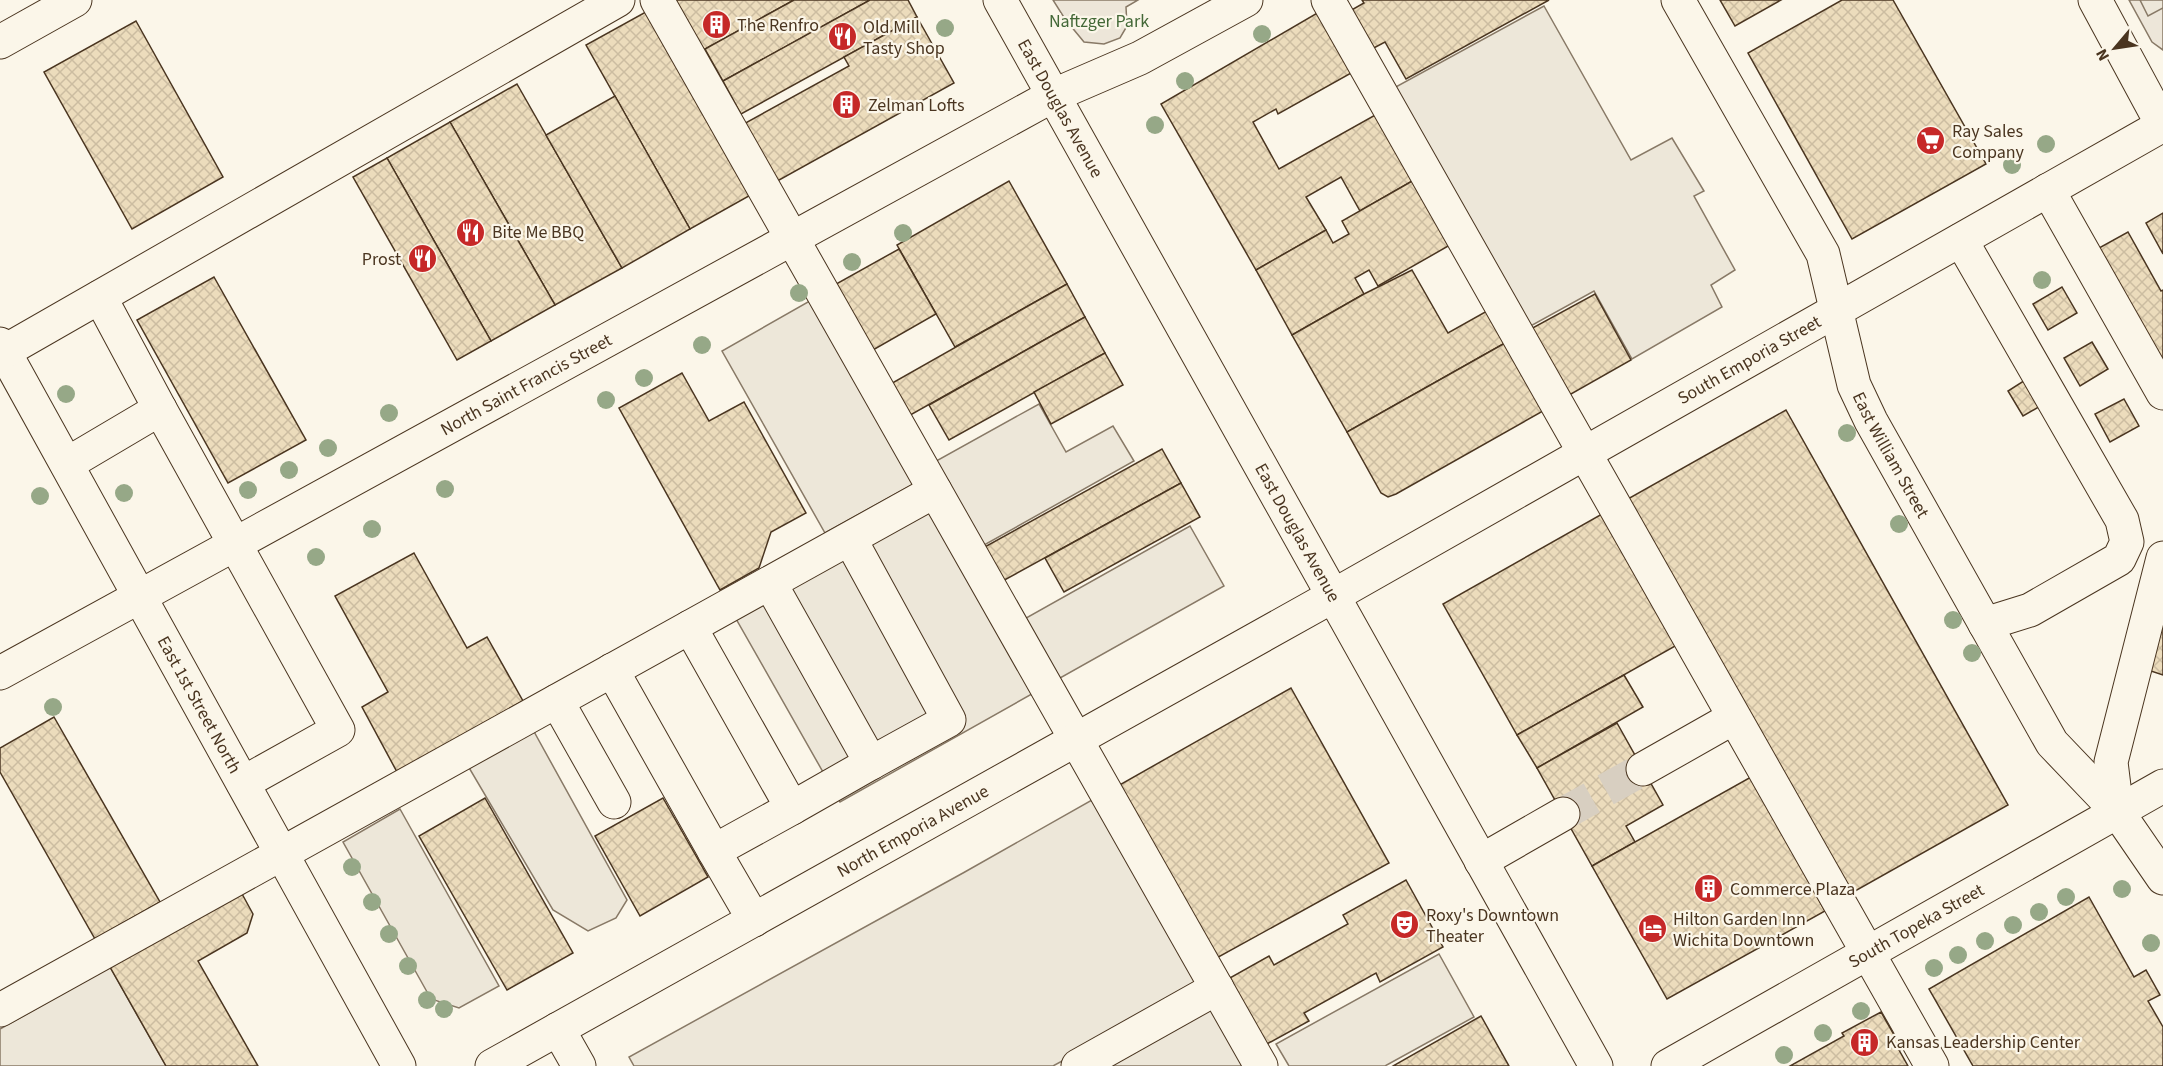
<svg xmlns="http://www.w3.org/2000/svg" width="2163" height="1066" font-family="'Source Sans 3',sans-serif">
<style>
.park{fill:#ede6d9;stroke:#887966;stroke-width:1.5}
.parking{fill:#ede7d9;stroke:#887966;stroke-width:1.5}
.building{fill:url(#building-cross-hatch);stroke:#4a3520;stroke-width:1.5}
.lines{fill:none;stroke-linecap:round;stroke-linejoin:round}
.minor-tunnel{stroke:#d8cfc1;stroke-width:33;stroke-dasharray:33 16;stroke-linecap:butt}
.minor-casing{stroke:#4a3520;stroke-width:35}
.major-casing{stroke:#4a3520;stroke-width:35}
.minor{stroke:#fbf6e9;stroke-width:33}
.major{stroke:#fbf6e9;stroke-width:33}
.tree{fill:#96a887}
.labels{text-anchor:middle;dominant-baseline:central;stroke-width:4.5;stroke-linejoin:round;paint-order:stroke}
.park-label{font-size:18px;fill:#436837;stroke:#fbf6e9}
.poi-label{font-size:18px;fill:#4a3520;stroke:#fbf6e9;text-anchor:start}
.street-label{font-size:18px;fill:#4a3520;stroke:#fbf6e9}
</style>
<defs>
<pattern id="building-cross-hatch" width="8" height="8" patternUnits="userSpaceOnUse" patternTransform="scale(1.5)"><rect width="8" height="8" fill="#ecdcbc"/><path d="M0 0l8 8M0 8l8-8" fill="none" stroke="#ccbda1"/></pattern>
</defs>
<rect width="100%" height="100%" fill="#fbf6e9"/>
<g class="park">
<polygon points="1053,0 1138,0 1126,7 1127,26 1120,38 1104,44 1084,42 1065,19"/>
<polygon points="2129,0 2163,0 2163,50 2152,42"/>
</g>
<g class="parking">
<polygon points="2140,0 2163,0 2163,8 2148,16"/>
<polygon points="1544,6 1631,160 1672,138 1704,191 1694,196 1735,270 1711,285 1722,307 1632,359 1594,291 1527,328 1392,89"/>
<polygon points="822,294 926,477 825,533 722,351"/>
<polygon points="1039,404 1066,452 1113,426 1134,461 977,549 929,465"/>
<polygon points="935,505 1039,690 840,802 735,617"/>
<polygon points="1190,526 1224,586 1053,682 1019,622"/>
<polygon points="532,728 627,900 616,918 588,931 553,910 468,766"/>
<polygon points="1099,796 1252,1066 1081,1066 1075,1054 1053,1066 634,1066 629,1057 963,873"/>
<polygon points="400,809 499,986 459,1008 431,999 343,842"/>
<polygon points="1439,954 1474,1017 1385,1066 1289,1066 1276,1044"/>
<polygon points="110,967 166,1066 0,1066 0,1029"/>
</g>
<g class="building">
<polygon points="669,0 794,0 698,53"/>
<polygon points="794,0 870,0 723,81 705,49"/>
<polygon points="870,0 908,0 917,17 741,114 723,81"/>
<polygon points="1362,0 1549,0 1406,79 1385,42 1370,50 1348,12 1364,3"/>
<polygon points="1720,0 1781,0 1735,26"/>
<polygon points="1842,0 1893,0 1986,164 1852,239 1748,53"/>
<polygon points="653,8 756,192 690,229 586,45"/>
<polygon points="1319,12 1353,72 1278,114 1276,109 1253,122 1279,169 1377,114 1414,180 1360,211 1341,177 1306,197 1326,230 1256,270 1161,104"/>
<polygon points="917,17 954,83 772,184 740,126 849,66 844,57"/>
<polygon points="136,21 223,177 132,229 44,72"/>
<polygon points="517,84 622,268 555,305 450,122"/>
<polygon points="615,96 690,229 622,268 546,135"/>
<polygon points="450,122 555,305 491,341 387,158"/>
<polygon points="387,158 491,341 457,360 353,177"/>
<polygon points="1414,180 1450,245 1378,286 1369,270 1355,278 1364,294 1292,335 1256,270 1326,230 1333,243 1349,234 1342,221"/>
<polygon points="1009,181 1067,284 955,347 897,245"/>
<polygon points="2163,213 2163,254 2146,223"/>
<polygon points="2128,232 2161,291 2163,290 2163,363 2099,248"/>
<polygon points="899,249 936,314 866,354 829,288"/>
<polygon points="1412,270 1448,333 1487,311 1505,343 1347,432 1292,335 1364,294"/>
<polygon points="214,277 306,440 228,483 137,320"/>
<polygon points="1067,284 1085,317 905,418 887,386"/>
<polygon points="2062,287 2077,313 2048,330 2033,304"/>
<polygon points="1595,294 1631,360 1564,398 1527,331"/>
<polygon points="1085,317 1105,353 949,440 929,405"/>
<polygon points="2092,342 2108,369 2080,386 2064,358"/>
<polygon points="1505,343 1543,411 1396,494 1388,497 1381,493 1347,432"/>
<polygon points="1105,353 1123,385 1051,424 1034,392"/>
<polygon points="682,373 709,421 744,402 806,513 771,532 759,568 720,590 619,408"/>
<polygon points="2033,375 2049,401 2023,416 2008,391"/>
<polygon points="2124,399 2139,426 2110,442 2095,414"/>
<polygon points="1786,410 2008,805 1848,895 1626,500"/>
<polygon points="1162,449 1181,483 999,583 981,549"/>
<polygon points="1181,483 1200,517 1064,592 1045,558"/>
<polygon points="1602,514 1677,645 1517,735 1443,604"/>
<polygon points="414,553 467,648 487,637 523,701 397,772 362,707 388,692 335,596"/>
<polygon points="2163,613 2163,675 2145,669"/>
<polygon points="1624,675 1643,707 1537,768 1517,735"/>
<polygon points="1291,688 1389,863 1213,960 1116,787"/>
<polygon points="54,717 160,902 95,939 0,772 0,748"/>
<polygon points="1617,723 1663,805 1626,826 1635,842 1592,866 1537,768"/>
<polygon points="1751,777 1825,911 1667,999 1592,866"/>
<polygon points="485,798 573,953 507,990 419,836"/>
<polygon points="663,798 708,877 640,916 595,836"/>
<polygon points="1406,880 1443,947 1380,982 1376,973 1304,1013 1309,1021 1265,1045 1228,979 1269,956 1274,965 1348,924 1343,915"/>
<polygon points="241,892 253,914 247,933 198,961 258,1066 166,1066 110,967"/>
<polygon points="2089,897 2134,977 2146,970 2160,995 2148,1001 2163,1027 2163,1066 1973,1066 1929,989"/>
<polygon points="1881,1012 1902,1049 1899,1050 1908,1066 1790,1066 1844,1036 1842,1033"/>
<polygon points="1481,1016 1509,1066 1393,1066"/>
</g>
<g class="lines">
<polyline class="minor-tunnel" points="1563,814 1643,769"/>
<defs>
<g id="minor">
<polyline points="657,0 1261,1066"/>
<polyline points="1328,0 1932,1066"/>
<path id="s1" d="M1678 0 1823 254 1854 385 1871 421 2052 743 2117 811 2163 878"/>
<polyline points="2095,0 2163,126"/>
<polyline points="0,42 75,0"/>
<polyline points="2048,190 2163,393"/>
<polyline points="1961,240 2122,520 2127,542 2119,559 2030,610 1985,624"/>
<polyline points="100,297 160,409"/>
<path id="s2" d="M0 344 399 1066"/>
<polyline points="0,354 618,0"/>
<polyline points="67,464 160,409 338,730 243,783"/>
<polyline points="850,539 949,720 871,763"/>
<polyline points="690,627 792,808 871,763 770,583"/>
<polyline points="612,670 714,851 792,808"/>
<path id="s3" d="M0 673 1052 96 1140 58 1246 0"/>
<polyline points="557,701 614,802"/>
<polyline points="1643,769 1733,718"/>
<polyline points="2117,811 2111,762 2163,558"/>
<polyline points="714,851 754,920"/>
<polyline points="1481,861 1563,814"/>
<polyline points="0,1010 935,491"/>
<polyline points="558,1029 579,1066"/>
<path id="s4" d="M492 1066 1333 596 2163 125"/>
<polyline points="1078,1066 1217,988"/>
<path id="s5" d="M1668 1066 2163 786"/>
</g>
<g id="major">
<path id="s6" d="M1000 0 1596 1066"/>
</g>
</defs>
<use href="#minor" class="minor-casing"/>
<use href="#major" class="major-casing"/>
<use href="#minor" class="minor"/>
<use href="#major" class="major"/>
</g>
<g class="tree">
<circle cx="945" cy="28" r="9"/>
<circle cx="1262" cy="34" r="9"/>
<circle cx="1185" cy="81" r="9"/>
<circle cx="1155" cy="125" r="9"/>
<circle cx="2046" cy="144" r="9"/>
<circle cx="2012" cy="165" r="9"/>
<circle cx="903" cy="233" r="9"/>
<circle cx="852" cy="262" r="9"/>
<circle cx="2042" cy="280" r="9"/>
<circle cx="799" cy="293" r="9"/>
<circle cx="702" cy="345" r="9"/>
<circle cx="644" cy="378" r="9"/>
<circle cx="66" cy="394" r="9"/>
<circle cx="606" cy="400" r="9"/>
<circle cx="389" cy="413" r="9"/>
<circle cx="1847" cy="433" r="9"/>
<circle cx="328" cy="448" r="9"/>
<circle cx="289" cy="470" r="9"/>
<circle cx="445" cy="489" r="9"/>
<circle cx="248" cy="490" r="9"/>
<circle cx="124" cy="493" r="9"/>
<circle cx="40" cy="496" r="9"/>
<circle cx="1899" cy="524" r="9"/>
<circle cx="372" cy="529" r="9"/>
<circle cx="316" cy="557" r="9"/>
<circle cx="1953" cy="620" r="9"/>
<circle cx="1972" cy="653" r="9"/>
<circle cx="53" cy="707" r="9"/>
<circle cx="352" cy="867" r="9"/>
<circle cx="2122" cy="889" r="9"/>
<circle cx="2066" cy="897" r="9"/>
<circle cx="372" cy="902" r="9"/>
<circle cx="2039" cy="912" r="9"/>
<circle cx="2013" cy="925" r="9"/>
<circle cx="389" cy="934" r="9"/>
<circle cx="1985" cy="941" r="9"/>
<circle cx="2151" cy="943" r="9"/>
<circle cx="1958" cy="955" r="9"/>
<circle cx="408" cy="966" r="9"/>
<circle cx="1934" cy="968" r="9"/>
<circle cx="427" cy="1000" r="9"/>
<circle cx="444" cy="1009" r="9"/>
<circle cx="1861" cy="1011" r="9"/>
<circle cx="1823" cy="1033" r="9"/>
<circle cx="1784" cy="1055" r="9"/>
</g>
<defs>
<symbol id="building-disc" viewBox="-11 -11 22 22"><circle r="9.5" fill="#c62828" stroke="#fbf6e9"/><path d="M-4-6H4V6H1V3H-1V6H-4ZM-2.5-4.3h1.7v1.8h-1.7ZM.8-4.3h1.7v1.8H.8ZM-2.5-1h1.7V.8h-1.7ZM.8-1h1.7V.8H.8Z" fill="#fff"/></symbol>
<symbol id="restaurant-disc" viewBox="-11 -11 22 22"><circle r="9.5" fill="#c62828" stroke="#fbf6e9"/><path d="M-5-6h1v4h1v-4h1v4h1v-4h1v5L-1.5 .5V6h-2V.5L-5-1ZM5-6V6H3V1.5H1.5Q1.5-4 5-6Z" fill="#fff"/></symbol>
<symbol id="supermarket-disc" viewBox="-11 -11 22 22"><circle r="9.5" fill="#c62828" stroke="#fbf6e9"/><path d="M-6-5.5h2.5l.6 2H6L4.5 2H-2.5L-4.4-4H-6ZM-1.5 3.2a1.3 1.3 0 1 0 .1 0ZM3 3.2a1.3 1.3 0 1 0 .1 0Z" fill="#fff"/></symbol>
<symbol id="theatre-disc" viewBox="-11 -11 22 22"><circle r="9.5" fill="#c62828" stroke="#fbf6e9"/><path d="M-5-5.5Q0-4 5-5.5V0Q5 5 0 6Q-5 5-5 0ZM-3.3-2.5H-1v1.5H-3.3ZM1-2.5H3.3v1.5H1ZM-2.8 1Q0 5.5 2.8 1Z" fill="#fff"/></symbol>
<symbol id="hotel-disc" viewBox="-11 -11 22 22"><circle r="9.5" fill="#c62828" stroke="#fbf6e9"/><path d="M-6-4.5h1.5V1H6V5H4.5V3h-9V5H-6ZM-4 0a1.8 1.8 0 1 1 3.6 0ZM.5 0V-2.5h3Q6-2.5 6 0Z" fill="#fff"/></symbol>
</defs>
<g fill-rule="evenodd">
<use href="#building-disc" x="700" y="8" width="33" height="33"/>
<use href="#restaurant-disc" x="826" y="20" width="33" height="33"/>
<use href="#building-disc" x="830" y="88" width="33" height="33"/>
<use href="#supermarket-disc" x="1914" y="124" width="33" height="33"/>
<use href="#restaurant-disc" x="454" y="216" width="33" height="33"/>
<use href="#restaurant-disc" x="406" y="242" width="33" height="33"/>
<use href="#building-disc" x="1692" y="872" width="33" height="33"/>
<use href="#theatre-disc" x="1388" y="908" width="33" height="33"/>
<use href="#hotel-disc" x="1636" y="912" width="33" height="33"/>
<use href="#building-disc" x="1848" y="1026" width="33" height="33"/>
</g>
<g class="labels">
<g class="park-label">
<text x="1099" y="21">Naftzger Park</text>
</g>
<g class="poi-label">
<text x="737" y="25">The Renfro</text>
<text x="863" y="27">Old Mill<tspan x="863" dy="21">Tasty Shop</tspan></text>
<text x="868" y="105">Zelman Lofts</text>
<text x="1952" y="131">Ray Sales<tspan x="1952" dy="21">Company</tspan></text>
<text x="492" y="232">Bite Me BBQ</text>
<text x="401" y="259" text-anchor="end">Prost</text>
<text x="1730" y="889">Commerce Plaza</text>
<text x="1426" y="915">Roxy's Downtown<tspan x="1426" dy="21">Theater</tspan></text>
<text x="1673" y="919">Hilton Garden Inn<tspan x="1673" dy="21">Wichita Downtown</tspan></text>
<text x="1886" y="1042">Kansas Leadership Center</text>
</g>
<g class="street-label">
<text stroke="none"><textPath href="#s6" startOffset="124">East Douglas Avenue</textPath></text>
<text stroke="none"><textPath href="#s4" startOffset="1442">South Emporia Street</textPath></text>
<text stroke="none"><textPath href="#s3" startOffset="600">North Saint Francis Street</textPath></text>
<text stroke="none"><textPath href="#s1" startOffset="506">East William Street</textPath></text>
<text stroke="none"><textPath href="#s6" startOffset="610">East Douglas Avenue</textPath></text>
<text stroke="none"><textPath href="#s2" startOffset="412">East 1st Street North</textPath></text>
<text stroke="none"><textPath href="#s4" startOffset="482">North Emporia Avenue</textPath></text>
<text stroke="none"><textPath href="#s5" startOffset="285">South Topeka Street</textPath></text>
</g>
</g>
<g transform="translate(2115 48) rotate(241)" stroke="#fbf6e9" stroke-width="4.5" paint-order="stroke">
<path d="M0-4.5L10 22L0 15L-10 22Z" fill="#4a3520"/>
<text y="-9" font-size="16" font-weight="bold" text-anchor="middle" fill="#4a3520">N</text>
</g>
</svg>
